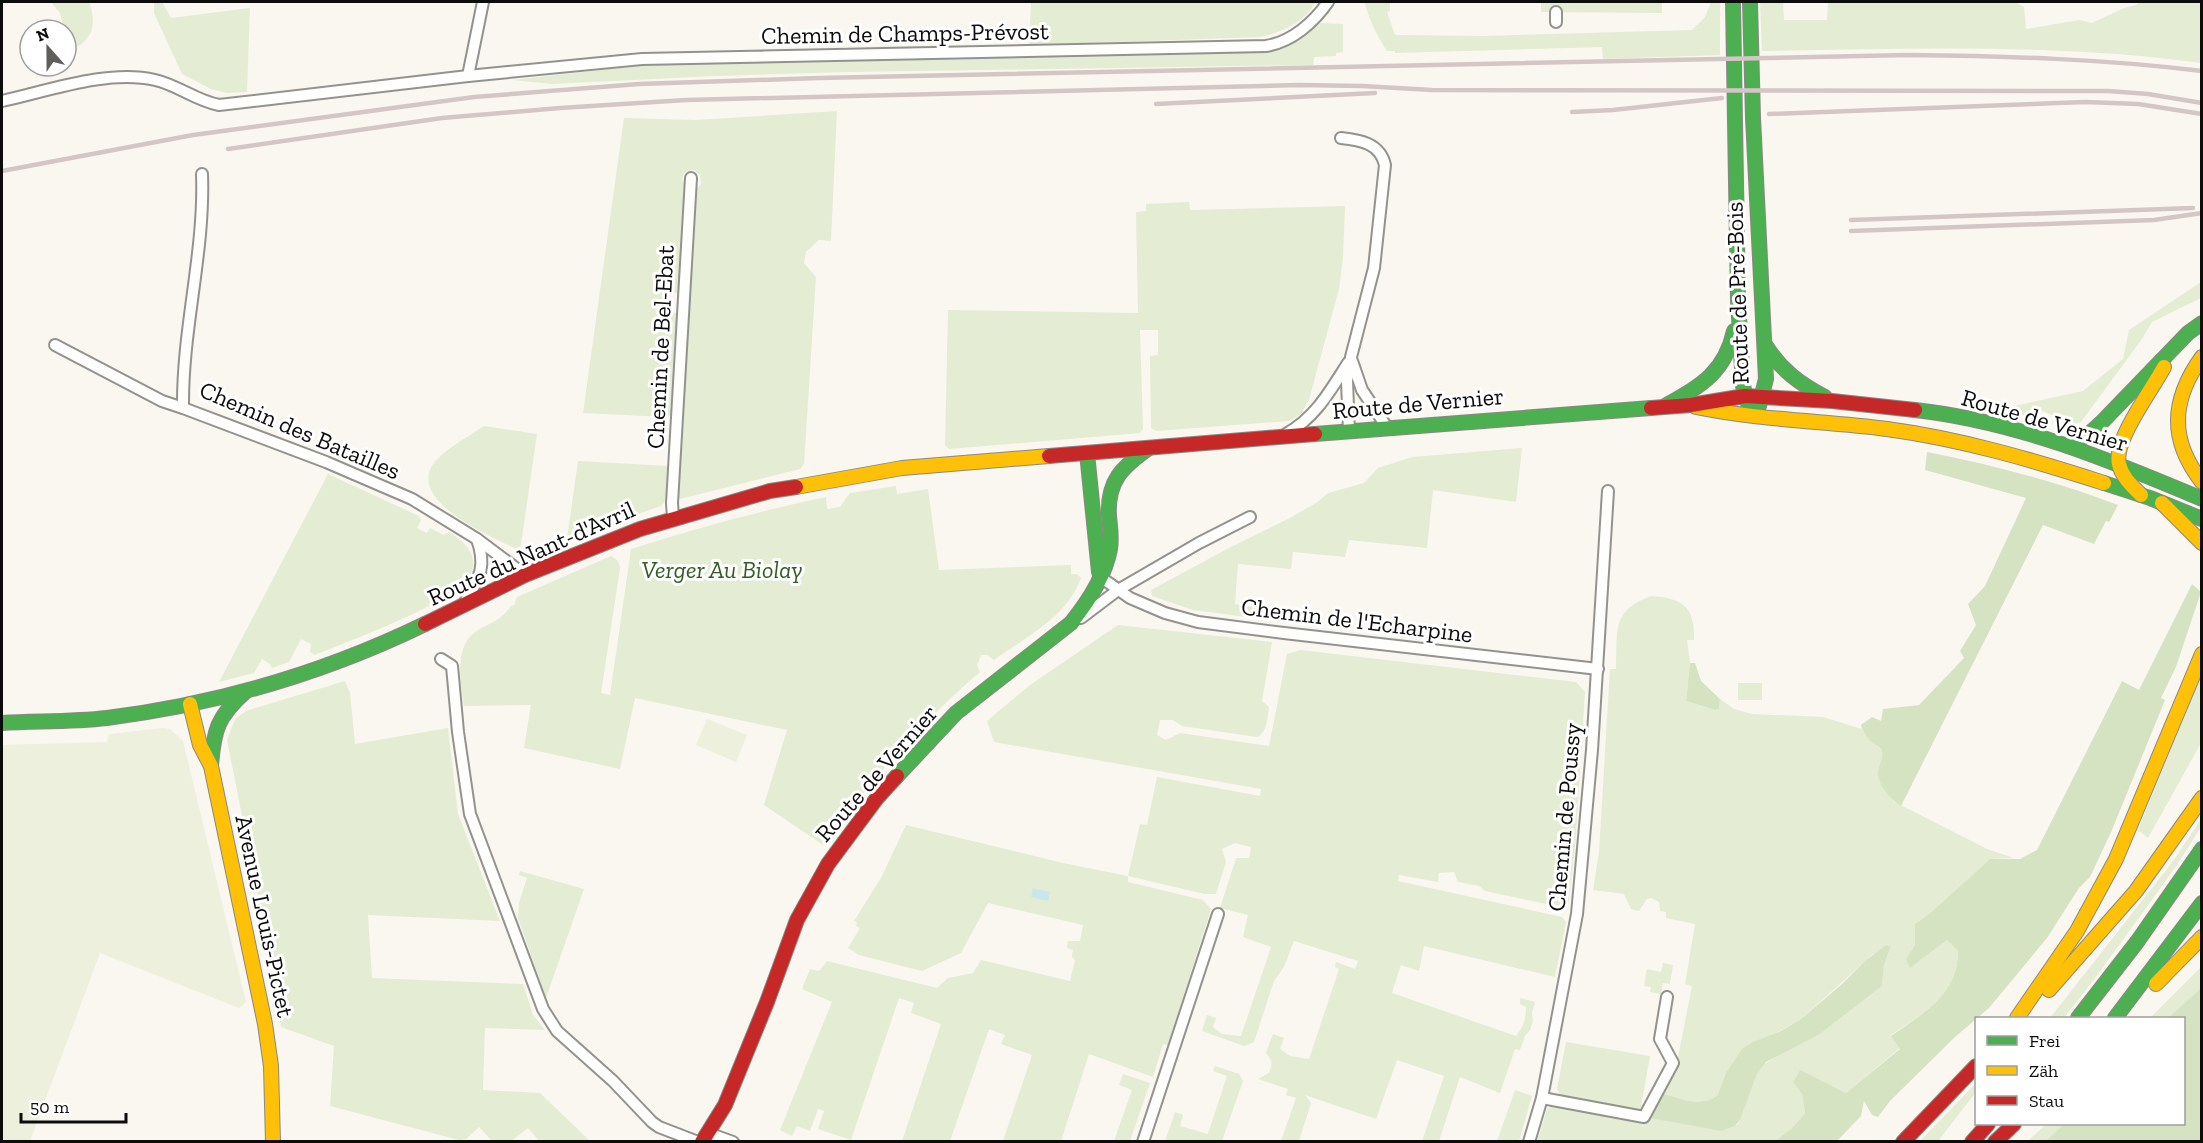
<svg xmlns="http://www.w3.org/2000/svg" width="2203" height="1143" font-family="'Zilla Slab',serif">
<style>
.green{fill:#e4ecd3}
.forest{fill:#d6e3c2}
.pitch{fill:#edf0dc}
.water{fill:#cbe5ef}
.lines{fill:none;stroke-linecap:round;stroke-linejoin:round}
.street-casing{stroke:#93928f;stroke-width:14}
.fast-casing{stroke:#8a8885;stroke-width:16}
.slow-casing{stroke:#8a8885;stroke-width:16}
.jam-casing{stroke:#8a8885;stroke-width:16}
.street{stroke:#fefefd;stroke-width:10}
.fast{stroke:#4caf50;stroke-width:14}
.slow{stroke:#ffc107;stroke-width:14}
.jam{stroke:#c62828;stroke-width:14}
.rail{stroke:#d5c6c6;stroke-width:4.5}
.labels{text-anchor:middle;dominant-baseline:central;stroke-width:6;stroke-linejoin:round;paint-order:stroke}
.street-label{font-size:24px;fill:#0c0c0c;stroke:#fff}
.park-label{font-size:24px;font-style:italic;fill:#335c24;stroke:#fff}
</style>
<rect width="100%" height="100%" fill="#faf7f0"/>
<g class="green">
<path d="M51 2H89C98 25 92 44 66 51V30H64L60 13Z"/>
<polygon points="154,2 162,2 171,18 250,8 247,92 227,93 211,89 182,74 154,13"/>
<path d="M1031 2H1316C1303 23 1285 31 1261 37L1029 45Z"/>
<path d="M1364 2H1390V11L1387 12 1395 35 1484 36 1692 30 1705 17 1711 2H1720V55L1603 59 1602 47 1395 53V51H1387C1376 35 1370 20 1364 2Z"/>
<polygon points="1541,2 1662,2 1662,13 1541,12"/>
<path d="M1760 2H1783L1784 20H1827L1828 2H1856L1860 3 1863 2H2014L2024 7 2026 29 2079 20 2092 23 2124 8 2136 5 2141 2H2201V63C2056 43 1909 49 1762 51Z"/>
<polygon points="1321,23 1343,24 1343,52 1336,53 1336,56 1314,57 1313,65 850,72 715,76 553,84 511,80 638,66 697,63 1275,51 1293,42"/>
<path d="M837 111 831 241 819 240 806 252 804 263 816 277 804 464 800 469 680 499 676 496 695 189 701 185 700 175C694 169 691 169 684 173L682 179 685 186 678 293H666L665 311 677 313 671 415 666 417 583 413 624 118 695 120Z"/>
<polygon points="1189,202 1190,210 1345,206 1343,258 1339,289 1309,400 1301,414 1289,421 1156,431 1151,428 1150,356 1158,355 1158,330 1140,330 1143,429 1140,433 949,449 945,445 948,310 1138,313 1136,212 1146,211 1146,204"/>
<polygon points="2201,282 2201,298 2152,322 2142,339 2081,422 2075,424 2035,408 2031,418 2000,409 2083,391 2123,359 2129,330"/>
<path d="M484 426 537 434 520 551C495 538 416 506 430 470 437 453 468 437 484 426Z"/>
<polygon points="1522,448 1516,502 1433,490 1427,548 1349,540 1345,557 1293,552 1291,569 1238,564 1235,604 1263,608 1262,619 1193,610 1152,596 1151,590 1229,548 1288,519 1316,503 1328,493 1364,483 1378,468 1412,457"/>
<polygon points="578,461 669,466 667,499 661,506 567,539"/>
<path d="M328 474 419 516 421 520 417 528 427 533 430 528 444 535 449 532C465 542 480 555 470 576 458 601 344 643 315 655L310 652 311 644 301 639 289 662 272 668 270 664 262 659 254 673 219 682Z"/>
<path d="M896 486 897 494 928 489 939 570 1071 565V574H1077L1081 578C1067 617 1026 637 994 660L987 655H981L977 665 980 672C920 723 870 782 823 845L764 805 787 730 635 698 620 769 524 748 531 705 464 706C461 686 454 647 474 633 488 623 502 621 511 606L514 605 517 597 611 556 618 561 620 568 601 693 610 695 631 549C695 528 760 511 826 497L827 509 840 507 850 493Z"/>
<path d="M1651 596C1683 598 1695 607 1694 640H1687L1690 663 1686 701 1715 710 1719 709 1720 699 1734 709 1752 714 1823 717 1862 729 1871 742 1878 745 1882 751 1883 755 1878 771 1893 801 1987 849 2014 858 1990 859 1929 914 1915 924V945L1907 959 1911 967 1947 940 1958 951C1958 995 1923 1013 1891 1035L1900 1048 1846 1093 1800 1071 1793 1082 1802 1094 1805 1113 1791 1129 1775 1141 1537 1142 1547 1109 1553 1106 1642 1122 1644 1117 1726 1130 1738 1124 1757 1074 1762 1066 1783 1052 1820 1034 1882 986 1884 965 1891 948 1873 954 1801 1019 1771 1036 1726 1073 1717 1096C1698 1108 1680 1098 1661 1093L1677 1062 1692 986 1685 984 1695 924 1666 918V912L1660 911 1659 902 1651 898 1647 899 1639 911 1631 909 1624 894 1593 890 1599 852 1610 669H1616C1618 632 1610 611 1651 596Z"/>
<path d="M1118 625 1272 642 1262 701 1269 707C1267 718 1268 732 1257 737L1182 726 1173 720H1160L1157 735 1166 740 1180 733 1269 746 1287 654 1300 650 1576 682 1585 692 1575 848 1568 907 1565 908 1485 891 1479 886 1458 882 1454 872 1439 873 1438 882 1399 875 1398 881 1562 917 1566 922 1555 977 1424 946 1419 971 1401 965 1392 993 1516 1036C1524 1026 1526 1019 1526 1007L1520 1004V998L1535 1002 1532 1013 1533 1021 1530 1030 1525 1036 1520 1050 1515 1049 1500 1093 1460 1077 1439 1141H1422L1444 1076 1397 1060 1376 1119 1305 1095 1311 1103 1299 1141H1281L1296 1098 1286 1095 1288 1089 1258 1079 1269 1073C1273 1064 1272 1060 1266 1053L1273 1034 1284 1038 1280 1049 1290 1056 1309 1059 1339 969 1335 967 1336 962 1355 969 1358 961 1294 941 1284 967 1274 981 1254 1042 1244 1046 1202 1031 1207 1015 1216 1018 1213 1027 1222 1034 1241 1036 1271 947 1243 937 1248 915 1220 908 1236 858H1249L1251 847 1235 843 1222 849 1226 862 1216 894H1205L1128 876V882L1203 900 1211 909 1168 1045 1163 1044 1153 1077 1089 1054 1061 1141H1003L1032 1055 1001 1044 1005 1035 989 1029 950 1141H902L941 1024 911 1013 914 1003 899 998 851 1140 818 1129 824 1111 818 1109 810 1131 797 1126 792 1136 780 1130 832 1002 802 989 810 969 819 971 827 961 937 988 948 978 973 973 981 960 1070 981 1075 960 1072 957 1073 950 1067 948 1068 941H1080L1083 925 988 903 961 953 922 971 859 955 848 948 860 928 856 926 857 922 854 921 881 878 906 825 1063 863 1128 876 1140 824 1147 825 1157 777 1260 796 1261 789 994 742 987 721 1030 685Z"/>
<polygon points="2201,676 2201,743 2148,838 2138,830"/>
<polygon points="345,681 350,693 355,744 448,728 458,814 500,921 368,915 372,978 523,984 533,1015 545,1030 485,1028 483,1090 540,1093 590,1141 539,1141 528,1128 511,1141 492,1141 479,1127 466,1139 459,1140 330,1106 334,1046 281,1027 274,978 227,740 235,719 246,711"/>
<rect x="1738" y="683" width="24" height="17"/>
<polygon points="2201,819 2201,827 2177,865 2096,977 2064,1018 2050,1018 2174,860"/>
<polygon points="520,871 584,889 546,998 518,918 519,903 527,878 519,875"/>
<polygon points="1663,963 1673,965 1670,984 1663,983 1661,994 1650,992 1651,987 1644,986 1647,969 1661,972"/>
<polygon points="2201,967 2201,988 2168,1018 2150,1018"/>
<polygon points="1566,1042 1650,1056 1640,1112 1562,1098 1557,1089"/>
<polygon points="1215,1066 1239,1074 1243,1081 1222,1141 1165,1141 1175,1112 1183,1115 1180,1126 1208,1134 1227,1076 1213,1071"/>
<polygon points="1123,1074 1150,1083 1130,1141 1114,1141 1132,1090 1119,1085"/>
<polygon points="1976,1083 1976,1092 1938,1141 1920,1141"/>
<polygon points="1515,1090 1532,1096 1519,1141 1497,1141"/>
<polygon points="2046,1124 2064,1124 2046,1141 2028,1141"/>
</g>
<g class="forest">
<path d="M1927 452C1992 465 2056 481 2118 505L2109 522 2106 521 2094 544 2043 525 1901 806C1891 800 1877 784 1878 772 1879 763 1885 757 1881 749 1878 744 1874 745 1870 741 1867 737 1862 730 1861 725L1872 717 1881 721 1883 709 1919 705 1964 658 1960 651 1976 625 1968 604 1985 586 2026 498 1925 470Z"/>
<path d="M2192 584 2201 592 2176 667 2161 698 2165 700 2112 830 2090 877 2079 888 2047 938 1989 1008 1954 1038 1890 1101 1878 1117 1872 1115 1864 1101 1861 1116 1837 1141H1775L1791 1129 1805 1113 1802 1094 1793 1082 1800 1070 1846 1093 1900 1049 1891 1036C1923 1013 1958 995 1958 951L1947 940 1910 968 1906 959 1915 945V924L1929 914 1990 859H2020L2037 850 2122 681 2139 690Z"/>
<polygon points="1690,663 1695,663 1701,681 1720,699 1719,709 1715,710 1686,701"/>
<path d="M1886 945 1891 947 1884 965 1882 986 1820 1034 1766 1062 1757 1074 1740 1120 1735 1126 1722 1131 1644 1117 1661 1093C1680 1098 1698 1108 1717 1096L1726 1073 1742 1049 1753 1042 1779 1032 1801 1019 1842 984 1865 961Z"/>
<polygon points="2201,988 2201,1141 2046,1141 2064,1124 2184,1124 2184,1018 2168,1018"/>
</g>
<g class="pitch">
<polygon points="707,719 747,735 736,762 696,745"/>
<polygon points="163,728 170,729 183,741 246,1002 239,1008 100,953 30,1141 2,1141 2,745 107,742 109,734"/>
</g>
<polygon class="water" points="1033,888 1050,892 1048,901 1031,897"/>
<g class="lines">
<defs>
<g id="street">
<polyline points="1556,12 1556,22"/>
<polyline points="468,76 483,2"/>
<path d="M2 101C48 91 108 69 155 80 178 85 196 101 219 105L468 76 642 59 1266 46C1292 42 1314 22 1328 2"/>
<path d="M1341 138C1360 140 1380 143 1385 165L1374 268 1351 357 1347 381 1349 432"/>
<path d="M202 174C205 252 182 329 183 408L326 462 412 499 477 539 525 575"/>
<polyline points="55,345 162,401 183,408"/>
<polyline points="1352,361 1362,390 1388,429"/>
<path d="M1286 434C1316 417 1330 391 1348 363"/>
<polyline points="673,518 672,503 691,178"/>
<polyline points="1099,576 1130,598 1165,613 1198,622 1284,633 1598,669"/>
<path d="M465 602C479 578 487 568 477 539"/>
<polyline points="1081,618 1118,590 1199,543 1250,517"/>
<polyline points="441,659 452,666 458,732 470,814 543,1009 557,1031 613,1081 652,1122 659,1127 698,1142"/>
<polyline points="1542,1098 1644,1117 1673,1063 1660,1039 1667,997"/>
<polyline points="708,1133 733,1142"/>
<polyline points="1143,1142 1218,914"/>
<polyline points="1529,1142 1542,1098 1577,914 1592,750 1608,491"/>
</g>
<g id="fast">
<polyline points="1733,2 1738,300 1743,386 1749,407"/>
<polyline points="1750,2 1753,118 1766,379 1759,406"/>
<path d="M1766 346C1781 370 1800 384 1825 397"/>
<path d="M1665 406C1700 386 1725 373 1734 331"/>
<path d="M1915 410C2015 421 2110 460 2202 499"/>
<polyline points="1315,434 1651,408"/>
<polyline points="2068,446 2089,434 2101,423 2188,333 2202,323"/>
<polyline points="1087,453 1099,572"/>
<polyline points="2104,483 2150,498 2202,519"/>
<path d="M2 723C37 721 72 722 107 718 218 704 324 673 425 624"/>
<path d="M211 765C214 729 218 716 245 692"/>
<path d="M897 776 956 713 1071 623C1088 602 1105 576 1110 549 1112 538 1110 527 1109 516 1107 481 1122 467 1149 448"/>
<polyline points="2078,1018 2137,942 2202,849"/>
<polyline points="2115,1018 2202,903"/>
</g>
<g id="slow">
<path d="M2202 357C2171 400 2169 440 2202 482"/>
<path d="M1696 407C1759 420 1823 421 1887 429 1961 439 2033 460 2104 483"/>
<polyline points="796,487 902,468 1049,456"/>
<path d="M2141 495C2132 486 2122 477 2119 464 2113 441 2152 390 2164 367"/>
<polyline points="2162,503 2202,543"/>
<polyline points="190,704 200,745 211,766 265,1024 271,1066 273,1142"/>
<polyline points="2156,984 2202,937"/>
<polyline points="2049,990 2136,891 2202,798"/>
<polyline points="2017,1018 2077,931 2116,859 2202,654"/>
</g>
<g id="jam">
<polyline points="1651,408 1691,405 1745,396 1832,401 1915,410"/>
<polyline points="1049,456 1315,434"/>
<polyline points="425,624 525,575 640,529 770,491 796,487"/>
<polyline points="702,1142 725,1105 767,1002 797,920 828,864 877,798 897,776"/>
<polyline points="1903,1142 1976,1066"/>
<polyline points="1972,1142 1988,1124"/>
<polyline points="1995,1142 2014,1124"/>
</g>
</defs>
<use href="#street" class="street-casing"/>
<use href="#fast" class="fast-casing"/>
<use href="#slow" class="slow-casing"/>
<use href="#jam" class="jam-casing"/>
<use href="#street" class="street"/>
<use href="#fast" class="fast"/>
<use href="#slow" class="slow"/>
<use href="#jam" class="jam"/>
<g class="rail">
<polyline points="1156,104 1375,93"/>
<polyline points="1572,112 1613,110 1722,98"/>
<polyline points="1769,114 2085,102 2138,104 2202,114"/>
<polyline points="228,149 442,118 560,108 686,100 1300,85 1362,86 1432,90 2108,91 2148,94 2202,103"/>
<path d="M2 171 193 135 474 97 639 84 819 78 1908 55C2006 56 2104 59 2202 71"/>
<polyline points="1851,220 2193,208"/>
<polyline points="1851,231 2154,220 2202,213"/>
</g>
</g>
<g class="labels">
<g class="street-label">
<text transform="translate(905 33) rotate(-1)">Chemin de Champs-Prévost</text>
<text transform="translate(1737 293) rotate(-92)">Route de Pré-Bois</text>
<text transform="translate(660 347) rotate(-87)">Chemin de Bel-Ebat</text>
<text transform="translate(1418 403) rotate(-5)">Route de Vernier</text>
<text transform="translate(2045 420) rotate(16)">Route de Vernier</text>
<text transform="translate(300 430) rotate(23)">Chemin des Batailles</text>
<text transform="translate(531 553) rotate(-24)">Route du Nant-d'Avril</text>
<text transform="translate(1357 620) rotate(7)">Chemin de l'Echarpine</text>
<text transform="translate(876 773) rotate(-49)">Route de Vernier</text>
<text transform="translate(1564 817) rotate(-85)">Chemin de Poussy</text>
<text transform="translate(265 916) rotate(78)">Avenue Louis-Pictet</text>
</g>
<g class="park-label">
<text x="722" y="569">Verger Au Biolay</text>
</g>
</g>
<rect width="2203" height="1143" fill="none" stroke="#0c0c0c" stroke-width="6"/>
<rect x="1975" y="1017" width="210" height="108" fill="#ffffff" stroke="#9e9e9e" stroke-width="1.5"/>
<rect x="1987" y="1036" width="30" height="9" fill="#4caf50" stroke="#9e9e9e" stroke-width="1.5"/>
<text x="2029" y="1047" font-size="18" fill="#0c0c0c">Frei</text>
<rect x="1987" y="1066" width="30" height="9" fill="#ffc107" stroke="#9e9e9e" stroke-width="1.5"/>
<text x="2029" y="1077" font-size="18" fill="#0c0c0c">Zäh</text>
<rect x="1987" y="1096" width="30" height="9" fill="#c62828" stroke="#9e9e9e" stroke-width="1.5"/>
<text x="2029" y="1107" font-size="18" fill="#0c0c0c">Stau</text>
<g transform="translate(48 48) rotate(339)"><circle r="28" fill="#ffffff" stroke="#9e9e9e" stroke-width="1.5"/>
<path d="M0-4.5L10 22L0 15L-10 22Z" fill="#5f5e5c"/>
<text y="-9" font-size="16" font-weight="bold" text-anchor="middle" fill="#0c0c0c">N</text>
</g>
<path d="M21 1113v9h105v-9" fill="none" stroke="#0c0c0c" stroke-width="3"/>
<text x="30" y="1113" font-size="18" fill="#0c0c0c" stroke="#ffffff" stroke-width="4.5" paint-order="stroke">50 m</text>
</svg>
